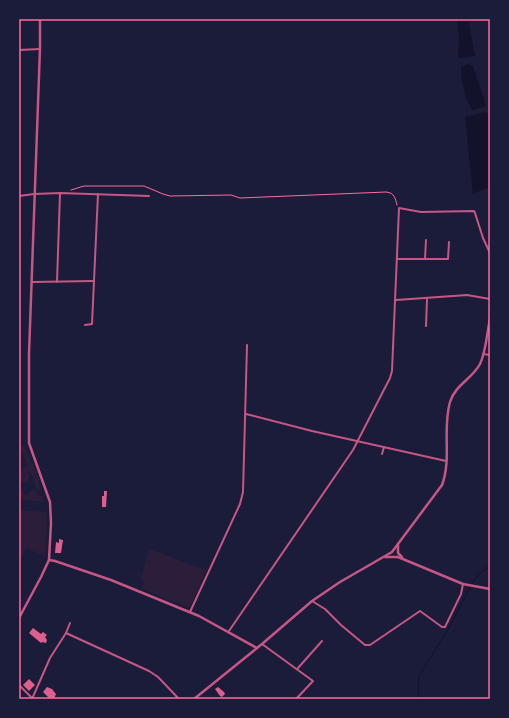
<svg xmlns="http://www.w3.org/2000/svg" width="509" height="718" font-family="'Open Sans',sans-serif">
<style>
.green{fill:#2a1e3b}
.water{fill:#12122b}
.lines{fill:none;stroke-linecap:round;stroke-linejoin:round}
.stream{stroke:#12122b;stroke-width:1}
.building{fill:#dd5f8e}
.path{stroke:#ff6b9d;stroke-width:1}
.minor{stroke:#c65784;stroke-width:2}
.tertiary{stroke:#c65784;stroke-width:2.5}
.neatline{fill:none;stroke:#ff6b9d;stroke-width:1.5}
</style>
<rect width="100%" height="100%" fill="#1b1b3a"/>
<g class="green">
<path d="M19 446H23C27 451 30 455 30 462H32C36 470 42 483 39 492 33 486 34 475 28 470L27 471 30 476 28 483 21 482 19 485V469H23L27 465 22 451H19Z"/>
<polygon points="19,488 26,495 34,489 37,495 42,496 44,502 19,499"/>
<polygon points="19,510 46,512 47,523 45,552 42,555 26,548 19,561"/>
<polygon points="149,549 206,570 190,608 141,589 144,581 141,579"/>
</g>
<g class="water">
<polygon points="457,19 468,19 475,56 458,58 459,37"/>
<path d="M469 64 473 66 486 105 485 107 472 110C465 97 461 82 461 67Z"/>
<polygon points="486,112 489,115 490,121 490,187 473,194 465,117"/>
</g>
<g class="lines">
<polyline class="stream" points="418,699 419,676 449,628 475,578 490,565"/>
</g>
<g class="building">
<polygon points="104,491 107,491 106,507 102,507 102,496 104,496"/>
<polygon points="59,539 63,540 61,553 55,553 56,542 59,543"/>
<polygon points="33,628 41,634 43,632 47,635 45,637 47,640 46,643 42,642 41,643 29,633"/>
<polygon points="29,679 35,685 29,691 23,685"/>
<polygon points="47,687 52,689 56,694 54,699 50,699 43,692"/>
<polygon points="218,687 224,692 225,694 222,697 220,696 215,689"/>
</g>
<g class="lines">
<path class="path" d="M71 190 84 186H144L163 194 170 196 231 195 240 198 386 192C395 193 395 198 397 205"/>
<g class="minor">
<polyline points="19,50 40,49"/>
<polyline points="19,196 34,194 60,193 149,196"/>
<polyline points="398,259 448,259 449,242"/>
<polyline points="425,259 426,240"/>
<polyline points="32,282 94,281"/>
<polyline points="57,282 60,193"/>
<polyline points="396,300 467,295 490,299"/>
<polyline points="85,325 92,324 98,194"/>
<polyline points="426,326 427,299"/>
<polyline points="483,354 490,355"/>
<polyline points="246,414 312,431 446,461"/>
<polyline points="382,454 384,447"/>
<polyline points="312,601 325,609 341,625 365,645 370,645 420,611 442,627 445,627 461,594 463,584"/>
<polyline points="190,612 240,504 243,492 247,345"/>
<polyline points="229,631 353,450 390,378 392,371 399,208 421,212 474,211 475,213 483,238 490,253"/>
<polyline points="66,633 149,671 158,677 179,699"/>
<polyline points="262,644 313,681 296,699"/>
<polyline points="298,668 322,641"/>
<polyline points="19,685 32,698"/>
<polyline points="32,699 50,658 66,633 70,623"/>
</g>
<g class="tertiary">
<polyline points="398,544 398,553 402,557"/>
<polyline points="385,557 398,557 463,584 490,589"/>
<polyline points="49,560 55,561 111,580 199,616 257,648"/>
<polyline points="19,618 41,577 49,560 51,523 50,502 29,443 29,354 40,48 40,19"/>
<path d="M194 699 262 644 312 601 340 582 392 552 442 485C452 458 442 429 450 402 455 385 472 379 480 364 486 352 487 332 490 319"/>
</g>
</g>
<rect width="509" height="718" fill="none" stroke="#1b1b3a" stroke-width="40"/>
<rect x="20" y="20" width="469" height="678" class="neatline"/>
</svg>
